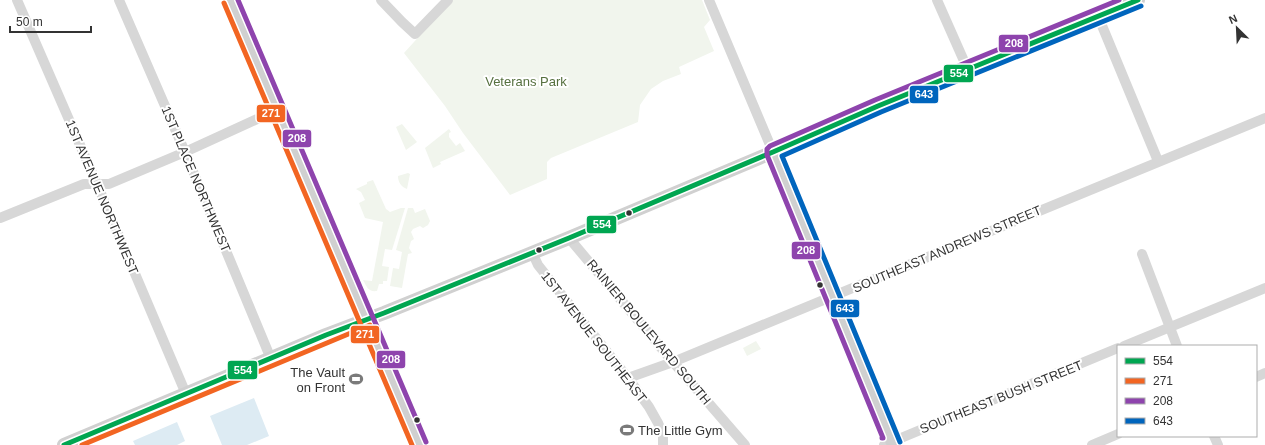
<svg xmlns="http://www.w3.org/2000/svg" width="1265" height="445" font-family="Helvetica,sans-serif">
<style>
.green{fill:#f1f5ed}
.water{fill:#ddebf3}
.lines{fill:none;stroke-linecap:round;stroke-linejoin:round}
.street{stroke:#d7d7d7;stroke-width:10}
.secondary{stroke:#d0d0d0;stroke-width:14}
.bus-1-casing{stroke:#fff;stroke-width:8}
.bus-2-casing{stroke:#fff;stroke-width:8}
.bus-3-casing{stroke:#fff;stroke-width:8}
.bus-4-casing{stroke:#fff;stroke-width:8}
.bus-1{stroke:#00a651;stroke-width:5}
.bus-2{stroke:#f26522;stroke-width:5}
.bus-3{stroke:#8e44ad;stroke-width:5}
.bus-4{stroke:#0065bd;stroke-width:5}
.bus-dot{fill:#333;stroke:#fff;stroke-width:1.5}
.labels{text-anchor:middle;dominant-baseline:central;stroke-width:4;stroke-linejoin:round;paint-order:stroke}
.park-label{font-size:13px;fill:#56703f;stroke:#fff}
.street-label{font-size:13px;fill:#333;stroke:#fff}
.poi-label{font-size:13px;fill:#333;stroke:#fff;text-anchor:end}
.line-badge{stroke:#fff;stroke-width:1.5}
.badge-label{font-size:11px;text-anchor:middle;font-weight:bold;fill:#fff}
</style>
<rect width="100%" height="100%" fill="#fff"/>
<g class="green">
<polygon points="452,0 702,0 710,20 704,27 714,51 679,67 681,74 663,81 651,89 640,105 638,122 551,158 547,162 547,179 510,195 463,133 445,106 404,53"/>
<polygon points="402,124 417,142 406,150 396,127"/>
<polygon points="449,129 451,132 449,133 449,137 456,146 460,143 465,151 440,162 441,164 433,168 425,148"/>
<path d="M408 173 410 174 407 189C401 187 398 182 398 176Z"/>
<path d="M373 180 386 209 390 212 401 208H405L392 250 385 249 382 266 389 267 387 281H383V284H379L377 291C368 292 367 287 363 280L372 281 383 222 365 218 359 203 365 200 361 192 356 189 367 184V182Z"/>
<polygon points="408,208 413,208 415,213 425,209 430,221 428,225 423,228 420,226 413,229 411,232 414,239 411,241 409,248 412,253 408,254 402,288 390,286 393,268 399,269 402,252 396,250"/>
<polygon points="756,341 761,349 747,356 743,348"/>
</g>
<g class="water">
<polygon points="254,398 269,436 247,445 222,445 210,416"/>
<polygon points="177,422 185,441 177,445 135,445 133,441"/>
</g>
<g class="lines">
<g class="street">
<polyline points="17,0 97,184 186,394"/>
<polyline points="119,0 185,152 271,359"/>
<polyline points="381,0 402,22 415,34 448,0"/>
<polyline points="709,0 773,152"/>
<polyline points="937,0 968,70"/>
<polyline points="1098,16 1158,161"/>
<polyline points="0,218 84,184 109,184 185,152 277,110"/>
<polyline points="569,238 673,362 745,445"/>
<polyline points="532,252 538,265 628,378 649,407 658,423 663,435 663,445"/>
<polyline points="1142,254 1177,346"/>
<polyline points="1124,346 1265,288"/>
<polyline points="1256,377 1265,373"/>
<polyline points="628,378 673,362 1265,118"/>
<polyline points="1214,436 1218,445"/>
<polyline points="884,445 1118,348"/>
<polyline points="1092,445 1118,434"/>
</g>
<g class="secondary">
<polyline points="230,0 420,445"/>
<polyline points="773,152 894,445"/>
<polyline points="64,445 326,335 384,313 569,238 773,152 878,106 1138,0"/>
</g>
<defs>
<polyline id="bus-1" points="64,445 326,335 384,313 569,238 773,152 878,106 1138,0"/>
<g id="bus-2">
<polyline points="224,3 412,445"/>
<polyline points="82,445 370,325"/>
</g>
<g id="bus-3">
<polyline points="238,0 426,442"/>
<polyline points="882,438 883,438 767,155 767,149 770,146 875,100 1119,0"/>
</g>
<polyline id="bus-4" points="900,442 782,156 881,112 1141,6"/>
</defs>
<use href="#bus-1" class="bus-1-casing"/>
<use href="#bus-2" class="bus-2-casing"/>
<use href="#bus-3" class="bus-3-casing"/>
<use href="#bus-4" class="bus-4-casing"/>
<use href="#bus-1" class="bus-1"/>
<use href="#bus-2" class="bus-2"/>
<use href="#bus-3" class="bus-3"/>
<use href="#bus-4" class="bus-4"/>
</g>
<defs>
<symbol id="stadium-bare" viewBox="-9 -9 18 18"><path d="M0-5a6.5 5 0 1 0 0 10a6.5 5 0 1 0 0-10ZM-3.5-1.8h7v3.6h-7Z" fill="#7a7a7a" stroke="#fff" stroke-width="2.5" paint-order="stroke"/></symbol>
</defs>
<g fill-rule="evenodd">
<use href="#stadium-bare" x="346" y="369" width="20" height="20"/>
<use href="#stadium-bare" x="617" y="420" width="20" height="20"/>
</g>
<g class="bus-dot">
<circle cx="629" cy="213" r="3.5"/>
<circle cx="539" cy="250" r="3.5"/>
<circle cx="820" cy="285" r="3.5"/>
<circle cx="417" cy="420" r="3.5"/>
</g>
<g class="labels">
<g class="park-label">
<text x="526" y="81">Veterans Park</text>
</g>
<g class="street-label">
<text transform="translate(196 179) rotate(67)">1ST PLACE NORTHWEST</text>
<text transform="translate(102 197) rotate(67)">1ST AVENUE NORTHWEST</text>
<text transform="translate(947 249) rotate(-23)">SOUTHEAST ANDREWS STREET</text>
<text transform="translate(649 332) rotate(50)">RAINIER BOULEVARD SOUTH</text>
<text transform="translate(594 337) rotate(52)">1ST AVENUE SOUTHEAST</text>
<text transform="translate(1001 397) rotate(-22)">SOUTHEAST BUSH STREET</text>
</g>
<g class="poi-label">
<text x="345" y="372">The Vault<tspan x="345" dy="15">on Front</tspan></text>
<text x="638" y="430" text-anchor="start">The Little Gym</text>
</g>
</g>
<g class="line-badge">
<rect x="998" y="34" width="31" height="19" rx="4" fill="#8e44ad"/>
<rect x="943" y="64" width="31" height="19" rx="4" fill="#00a651"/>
<rect x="909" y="85" width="30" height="19" rx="4" fill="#0065bd"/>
<rect x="256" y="104" width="30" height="19" rx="4" fill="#f26522"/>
<rect x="282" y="129" width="30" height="19" rx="4" fill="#8e44ad"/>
<rect x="586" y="215" width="31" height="19" rx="4" fill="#00a651"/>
<rect x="791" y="241" width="30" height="19" rx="4" fill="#8e44ad"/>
<rect x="830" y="299" width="30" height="19" rx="4" fill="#0065bd"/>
<rect x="350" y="325" width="30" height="19" rx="4" fill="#f26522"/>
<rect x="376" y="350" width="30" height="19" rx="4" fill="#8e44ad"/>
<rect x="227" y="360" width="31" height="20" rx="4" fill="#00a651"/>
</g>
<g class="badge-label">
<text x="1014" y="47">208</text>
<text x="959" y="77">554</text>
<text x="924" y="98">643</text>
<text x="271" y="117">271</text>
<text x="297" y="142">208</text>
<text x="602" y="228">554</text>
<text x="806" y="254">208</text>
<text x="845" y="312">643</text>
<text x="365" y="338">271</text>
<text x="391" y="363">208</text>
<text x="243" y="374">554</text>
</g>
<rect x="1117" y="345" width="140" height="92" fill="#ffffff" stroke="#adadad"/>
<rect x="1125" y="358" width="20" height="6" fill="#00a651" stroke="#adadad"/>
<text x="1153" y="365" font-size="12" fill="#333333">554</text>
<rect x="1125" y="378" width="20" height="6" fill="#f26522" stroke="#adadad"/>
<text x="1153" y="385" font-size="12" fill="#333333">271</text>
<rect x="1125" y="398" width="20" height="6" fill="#8e44ad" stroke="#adadad"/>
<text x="1153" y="405" font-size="12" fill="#333333">208</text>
<rect x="1125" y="418" width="20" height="6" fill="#0065bd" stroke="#adadad"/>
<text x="1153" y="425" font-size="12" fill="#333333">643</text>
<g transform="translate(1237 28) rotate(336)" stroke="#ffffff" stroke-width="3" paint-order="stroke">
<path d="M0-3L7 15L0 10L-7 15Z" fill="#333333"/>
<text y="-6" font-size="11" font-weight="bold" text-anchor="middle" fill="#333333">N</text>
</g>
<path d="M10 26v6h81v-6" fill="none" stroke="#333333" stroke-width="2"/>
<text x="16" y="26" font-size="12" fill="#333333" stroke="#ffffff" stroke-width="3" paint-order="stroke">50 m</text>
</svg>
